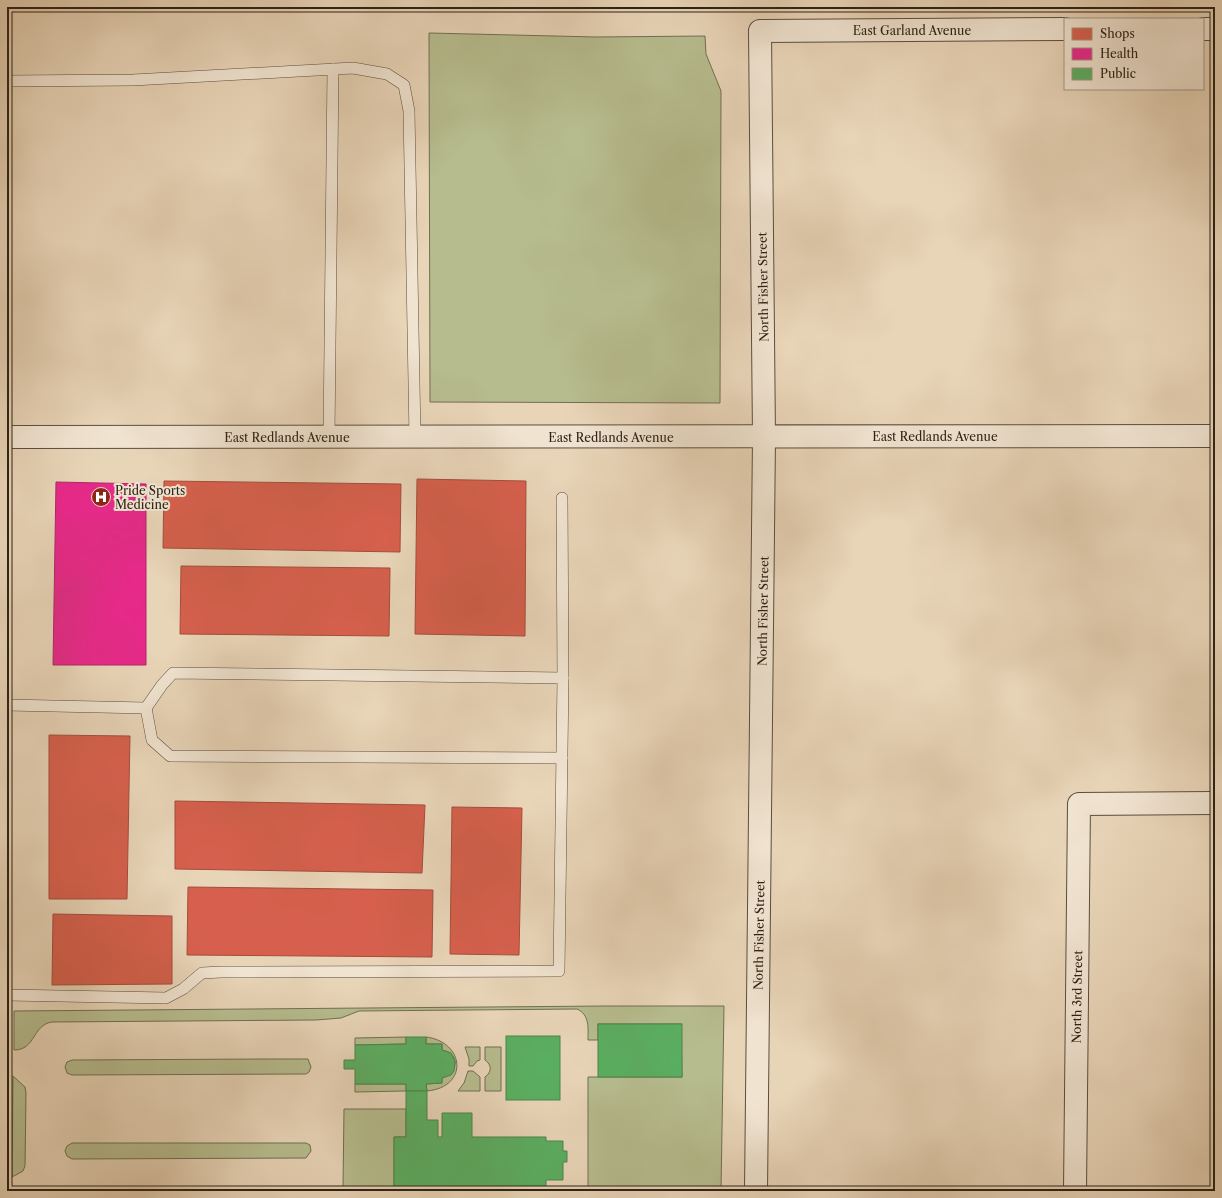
<svg xmlns="http://www.w3.org/2000/svg" width="1222" height="1198" font-family="'Libre Caslon Text',serif">
<style>
.green{fill:#b6bc8e;stroke:#716f52}
.shops{fill:#d6604d;stroke:#a34d3c}
.health{fill:#e7298a;stroke:#af2767}
.public{fill:#5aae61;stroke:#4c844a}
.lines{fill:none;stroke-linecap:round;stroke-linejoin:round}
.service-casing{stroke:#5b4e3e;stroke-width:12}
.minor-casing{stroke:#5b4e3e;stroke-width:24}
.service{stroke:#f0e3d0;stroke-width:11}
.minor{stroke:#f0e3d0;stroke-width:22}
.labels{text-anchor:middle;dominant-baseline:central;stroke-width:4;stroke-linejoin:round;paint-order:stroke}
.street-label{font-size:12px;fill:#2c2216;stroke:#f0e3d0}
.poi-label{font-size:12px;fill:#2c2216;stroke:#f0e3d0;text-anchor:start}
</style>
<rect width="100%" height="100%" fill="#e8d4b7"/>
<filter id="stains"><feTurbulence type="fractalNoise" baseFrequency=".005" numOctaves="4"/><feColorMatrix values="0 0 0 0 .2 0 0 0 0 .09 0 0 0 0 .02 0 0 0 .5 -.17"/></filter>
<radialGradient id="worn" r=".72"><stop offset=".6" stop-color="#630" stop-opacity="0"/><stop offset="1" stop-color="#630" stop-opacity=".3"/></radialGradient>
<g class="green">
<polygon points="429,33 596,37 705,36 706,54 721,91 720,403 430,402"/>
<path d="M605 1006H724L721 1191H588V1077H682L681 1024H598V1040H588C588 1028 590 1015 577 1009L359 1011 341 1018 316 1020 52 1022C32 1025 36 1050 14 1050V1011Z"/>
<polygon points="406,1037 406,1044 355,1045 355,1038"/>
<path d="M426 1037C465 1042 469 1087 427 1091L426 1084 442 1083V1078C459 1073 460 1053 442 1050V1044H426Z"/>
<polygon points="465,1047 480,1047 480,1060 477,1061 473,1066 469,1066 469,1059"/>
<path d="M485 1047H501V1091H485V1077C492 1072 492 1065 485 1060Z"/>
<polygon points="268,1059 308,1059 311,1067 309,1072 306,1074 72,1075 67,1073 65,1067 67,1062 72,1060"/>
<polygon points="468,1071 473,1071 480,1077 480,1091 458,1091 464,1083"/>
<polygon points="13,1076 25,1087 26,1093 25,1166 23,1171 12,1177"/>
<polygon points="355,1084 406,1084 406,1091 355,1092"/>
<polygon points="344,1109 406,1109 406,1137 394,1137 394,1191 350,1191 343,1187"/>
<polygon points="72,1143 306,1143 310,1145 311,1151 306,1158 72,1159 67,1156 65,1151 67,1146"/>
</g>
<g class="shops">
<polygon points="417,479 526,481 525,636 415,634"/>
<polygon points="164,481 401,484 400,552 163,548"/>
<polygon points="181,566 390,568 389,636 180,634"/>
<polygon points="49,735 130,736 127,899 49,899"/>
<polygon points="175,801 425,805 422,873 175,869"/>
<polygon points="452,807 522,808 519,955 450,954"/>
<polygon points="188,887 433,890 432,957 187,955"/>
<polygon points="53,914 172,916 172,984 52,985"/>
</g>
<polygon class="health" points="56,482 146,484 146,665 53,665"/>
<g class="public">
<rect x="598" y="1024" width="84" height="53"/>
<rect x="506" y="1036" width="54" height="64"/>
<polygon points="406,1037 426,1037 426,1044 442,1044 442,1050 451,1053 455,1061 454,1071 451,1075 442,1078 442,1083 426,1084 427,1091 406,1091 406,1084 355,1084 355,1069 344,1069 344,1060 355,1060 355,1045 406,1044"/>
<polygon points="406,1091 427,1091 427,1120 438,1120 438,1137 442,1137 442,1113 472,1113 472,1137 546,1137 546,1141 563,1141 563,1151 567,1151 567,1162 563,1162 563,1180 546,1180 546,1191 394,1191 394,1137 406,1137"/>
</g>
<g class="lines">
<defs>
<g id="service">
<polyline points="7,81 133,80 353,68 387,74 404,85 409,111 415,437"/>
<polyline points="329,437 333,69"/>
<polyline points="562,498 563,678"/>
<polyline points="7,705 146,708 162,685 173,673 563,678 559,971 221,972 202,973 183,989 166,998 7,995"/>
<polyline points="146,708 152,740 170,756 562,758"/>
</g>
<g id="minor">
<polyline points="1203,29 1215,29"/>
<polyline points="7,437 1215,436"/>
<polyline points="756,1191 764,437 760,31 1065,29"/>
<polyline points="1075,1191 1079,804 1215,803"/>
</g>
</defs>
<use href="#service" class="service-casing"/>
<use href="#minor" class="minor-casing"/>
<use href="#service" class="service"/>
<use href="#minor" class="minor"/>
</g>
<defs>
<symbol id="hospital-disc" viewBox="-11 -11 22 22"><circle r="9.5" fill="#8f2418" stroke="#f0e3d0"/><path d="M-5-5h3v3.5h4V-5h3V5h-3V1.5h-4V5h-3Z" fill="#fff"/></symbol>
</defs>
<g fill-rule="evenodd">
<use href="#hospital-disc" x="90" y="486" width="22" height="22"/>
</g>
<g class="labels">
<g class="street-label">
<text x="912" y="30">East Garland Avenue</text>
<text transform="translate(763 287) rotate(-91)">North Fisher Street</text>
<text x="935" y="436">East Redlands Avenue</text>
<text x="287" y="437">East Redlands Avenue</text>
<text x="611" y="437">East Redlands Avenue</text>
<text transform="translate(763 611) rotate(-89)">North Fisher Street</text>
<text transform="translate(759 935) rotate(-89)">North Fisher Street</text>
<text transform="translate(1077 997) rotate(-89)">North 3rd Street</text>
</g>
<g class="poi-label">
<text x="115" y="490">Pride Sports<tspan x="115" dy="14">Medicine</tspan></text>
</g>
</g>
<rect width="1222" height="1198" fill="none" stroke="#e8d4b7" stroke-width="24"/>
<rect x="8" y="8" width="1206" height="1182" fill="none" stroke="#2c2216" stroke-width="2"/>
<rect x="12" y="12" width="1198" height="1174" fill="none" stroke="#2c2216"/>
<rect x="1064" y="18" width="140" height="72" fill="#f0e3d0" stroke="#a29686"/>
<rect x="1072" y="28" width="20" height="12" fill="#d6604d" stroke="#a29686"/>
<text x="1100" y="38" font-size="12" fill="#2c2216">Shops</text>
<rect x="1072" y="48" width="20" height="12" fill="#e7298a" stroke="#a29686"/>
<text x="1100" y="58" font-size="12" fill="#2c2216">Health</text>
<rect x="1072" y="68" width="20" height="12" fill="#5aae61" stroke="#a29686"/>
<text x="1100" y="78" font-size="12" fill="#2c2216">Public</text>
<rect width="100%" height="100%" filter="url(#stains)"/>
<rect width="100%" height="100%" fill="url(#worn)"/>
</svg>
